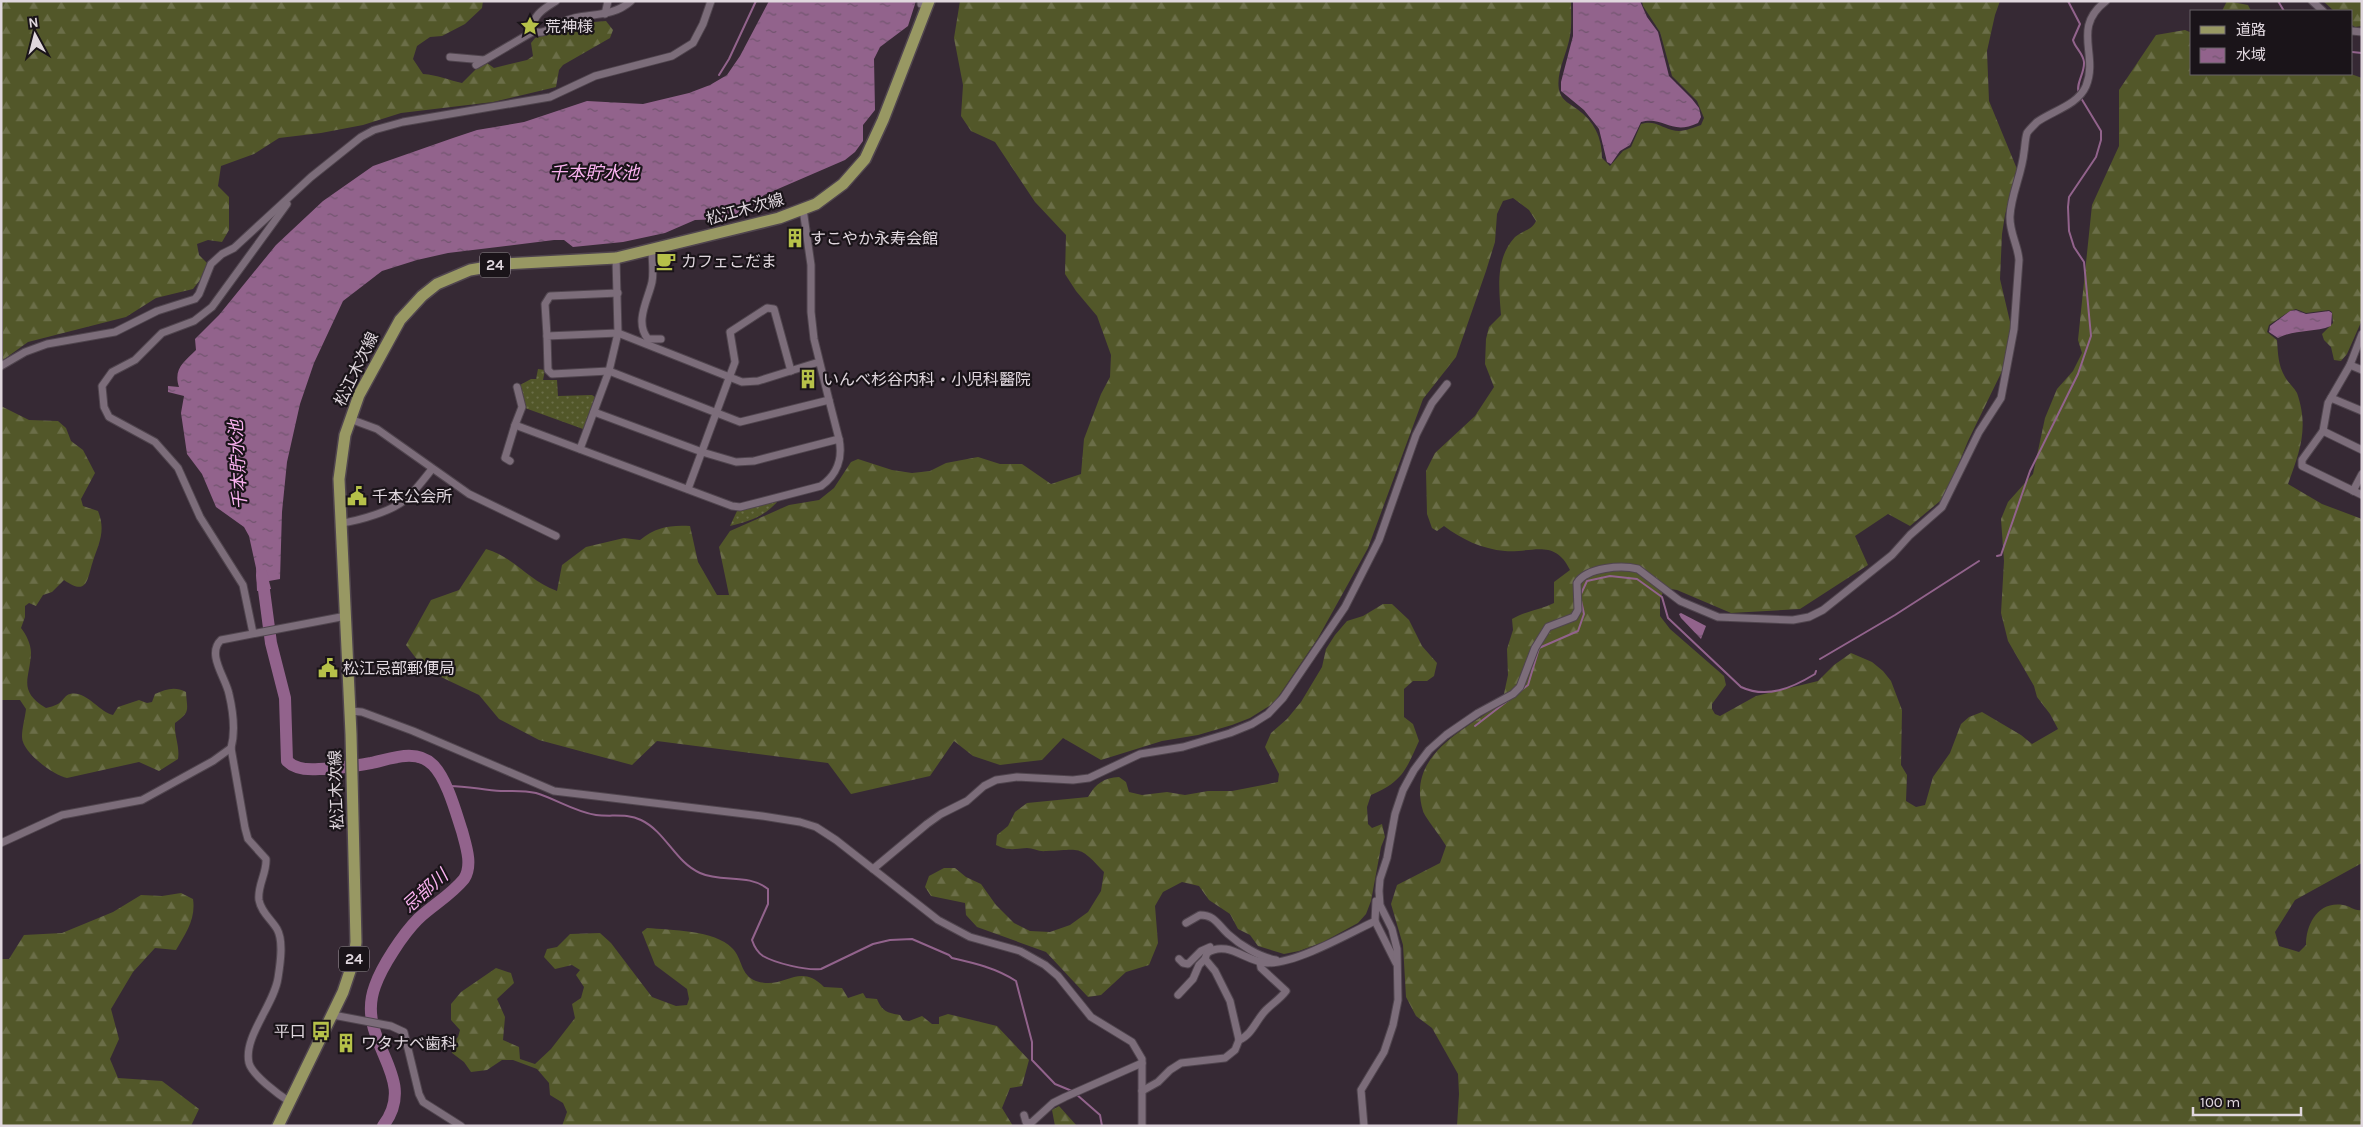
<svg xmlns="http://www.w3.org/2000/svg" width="2363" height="1127" font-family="Karla,'Noto Sans JP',sans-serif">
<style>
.forest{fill:url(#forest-firs)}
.park{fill:url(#park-dots)}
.water{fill:url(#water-ripples)}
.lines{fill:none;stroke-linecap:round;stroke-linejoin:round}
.stream{stroke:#92638c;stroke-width:2}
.river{stroke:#92638c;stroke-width:12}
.street-casing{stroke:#50454e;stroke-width:9}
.primary-casing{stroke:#50454e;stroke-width:14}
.street{stroke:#7c6d7a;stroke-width:7}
.primary{stroke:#989863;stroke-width:11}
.labels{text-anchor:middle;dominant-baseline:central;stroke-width:4.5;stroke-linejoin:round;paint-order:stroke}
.shield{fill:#1a1419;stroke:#a59ca3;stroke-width:1}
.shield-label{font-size:15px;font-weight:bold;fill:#e0d7de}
.poi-label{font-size:16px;fill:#e0d7de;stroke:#1a1419;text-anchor:start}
.street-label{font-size:16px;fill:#e0d7de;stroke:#1a1419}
.water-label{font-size:18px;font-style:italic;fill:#fab2f0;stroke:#1a1419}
</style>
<defs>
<pattern id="forest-firs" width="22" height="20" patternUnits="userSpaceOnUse" patternTransform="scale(1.25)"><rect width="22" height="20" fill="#525729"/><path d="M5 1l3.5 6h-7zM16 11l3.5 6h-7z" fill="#6b6e48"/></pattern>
<pattern id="park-dots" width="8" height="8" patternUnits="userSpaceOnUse" patternTransform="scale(1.25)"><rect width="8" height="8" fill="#525729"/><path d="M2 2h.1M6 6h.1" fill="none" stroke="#6b6e48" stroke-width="1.8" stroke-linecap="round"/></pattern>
<pattern id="water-ripples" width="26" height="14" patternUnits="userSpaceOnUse" patternTransform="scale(1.25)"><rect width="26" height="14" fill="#92638c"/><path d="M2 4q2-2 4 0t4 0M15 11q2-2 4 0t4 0" fill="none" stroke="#72556f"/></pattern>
</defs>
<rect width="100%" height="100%" fill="#362934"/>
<g class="forest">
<path d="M1 1H483L482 8 465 24 442 36 430 37 417 46 413 59 423 74C438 75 448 80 462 83L477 68 487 63 494 68 527 60 533 56 531 43 535 38 582 23 606 21 613 30 610 38 563 65 559 70 556 87 493 102 401 113 363 125 321 133 279 138 254 154 221 166 218 186 229 197V230L222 242 208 240 197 244 199 255 207 263 200 280 193 289 156 298 126 317 28 342 3 360Z"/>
<path d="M960 1H1571C1571 12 1572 25 1570 36 1567 54 1554 76 1560 93 1563 101 1570 104 1577 109 1594 121 1602 137 1602 158L1610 166 1623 151 1631 147 1641 124C1655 120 1660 127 1672 130 1683 133 1691 128 1701 125L1704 118 1697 101 1672 76 1660 32 1643 6 1642 1H2000L1995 15 1987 51 1989 101 2017 169 2005 215 2002 234 2000 279 2011 326 2005 365 1968 441 1945 497 1910 526 1888 514 1855 536 1868 565 1800 609 1731 613 1677 590 1665 588 1660 599V616L1670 629 1724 676 1726 685 1712 704V709L1715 714 1720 716 1756 696 1818 681 1834 665 1851 653 1872 662 1883 671 1891 681 1902 710 1901 765 1907 775 1906 801 1916 807 1925 805 1933 777 1950 753 1961 724 1969 717 1982 712 2021 735 2032 744 2058 729 2050 714 2037 697 2034 686 2008 641 2001 613 2004 561 2001 519 2008 502 2033 474 2045 418 2057 389 2073 371 2082 353 2078 340 2092 205 2119 146V90L2156 35 2185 30 2192 33V74H2351L2362 78V320L2347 354 2341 361 2334 360 2331 347 2324 340 2322 334 2333 323 2332 312 2329 310 2306 313 2296 309 2290 311 2269 325 2267 332 2277 340C2278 354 2278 365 2285 377 2288 383 2294 387 2297 393 2309 428 2300 451 2288 484L2322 504 2362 519V863L2295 900 2275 932 2279 946 2299 952 2306 945C2306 924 2318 901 2343 905 2351 906 2353 911 2362 910V1126H1457L1459 1094 1458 1074 1432 1028 1416 1016 1406 997 1403 945 1391 904 1397 885 1440 863 1446 846C1442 838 1424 816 1423 811 1406 755 1464 730 1502 703L1508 675 1507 649 1513 630 1512 619C1525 611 1540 610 1554 603V582L1570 570C1555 538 1532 553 1505 551 1482 549 1461 539 1444 526L1437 531 1432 528 1427 514 1426 471 1435 453 1475 416 1494 387 1485 364 1486 339 1489 327 1501 315C1499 289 1495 258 1515 237 1523 230 1531 231 1536 221L1529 210 1513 198 1503 201 1497 214 1495 242 1486 271 1456 357 1423 399 1368 548 1318 638 1274 703 1250 718 1232 725 1198 735 1162 741 1101 760 1063 738 1042 760 1000 765 973 756 954 741 930 776 851 794 828 763 657 741 632 765 539 740 499 719 479 695 424 669 406 645 431 600 459 590 486 549C514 557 529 581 557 591L562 565 586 547 624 538 640 540C656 527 670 525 690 526L698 562 717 595H729L719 547 730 531 789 505 819 500 834 488 851 462 858 459 892 470 912 473 930 471 946 463 978 457 1000 464H1022L1051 484 1081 474 1084 439 1101 394 1110 377 1111 355 1097 316 1076 291 1065 274 1066 235 1035 202 995 142 971 131 961 116 963 85 954 38Z"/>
<polygon points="2227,1 2248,5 2251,11 2222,11"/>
<polygon points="2323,1 2362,1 2362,26 2355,27 2352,25 2352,11 2334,11"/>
<path d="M1 406 29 420 58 421 66 428 71 441 83 450 95 473 81 499 83 506 98 511C106 531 99 543 93 561 87 579 88 597 64 580L52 592 43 595 36 606 29 603 25 606V617L21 628C26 634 31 644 31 653 30 679 17 690 46 708 50 707 54 706 58 704 63 701 65 695 70 694 86 690 99 712 113 715L118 707 139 700 147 703 152 702 155 694C166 689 175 686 186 692 187 710 191 712 175 723 174 736 180 746 178 759L159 771 139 762 67 778C53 775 22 752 22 737 22 728 25 718 26 709L20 700H1Z"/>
<path d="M1383 604H1392L1409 620 1422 646 1437 663 1434 676 1427 681H1413L1404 689V717L1413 724 1419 741C1406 770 1402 782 1371 795L1367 807 1368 824 1372 828 1382 824 1385 837 1381 847 1371 901 1366 914 1358 923 1323 942 1299 951 1284 954 1258 946 1250 935 1238 929 1230 914 1209 900 1199 886 1182 882 1163 892 1155 906 1158 943 1149 965 1126 972 1101 995 1088 997 1046 952 977 927 966 915 965 903 931 896 925 887 929 876 944 868H955L966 877 981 884 996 905 1014 923 1030 931 1050 932 1070 925 1088 912 1101 891 1104 872C1078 844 1081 850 1046 851 1039 852 1033 848 1027 848 1014 849 1008 851 996 845L997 835 1008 826 1015 812 1027 803 1088 797C1096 783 1104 778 1119 777L1126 782 1129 792 1142 795 1167 792 1185 795 1208 791H1232L1278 782 1279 774 1265 747 1271 733 1287 719 1301 702 1322 667 1326 649 1335 635 1347 621 1363 616Z"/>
<path d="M181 893 193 899C196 919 186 933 176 950L155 948 133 972 111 1009 119 1039 110 1059 118 1078 162 1081 199 1109 191 1126H1V959H9L24 935 62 933 113 912 141 895 162 896Z"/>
<path d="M647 928C670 930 715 930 732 948 743 959 740 975 756 981 785 991 798 961 824 987L842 988 848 998 863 993 866 998 877 999C882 1011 887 1013 900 1015L903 1020 909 1021 922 1016 932 1024H939V1017L948 1014 997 1026 1029 1060 1022 1086 1010 1088 1002 1108 1013 1126H562L567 1112 563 1103 550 1095 549 1083 537 1069 513 1060H502L487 1070 471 1072 464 1062 452 1053 451 1044 458 1037 460 1030 451 1020V1004L461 992 496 968 511 973 514 983 497 999 505 1017 503 1040 519 1047 520 1059 535 1064 551 1049 575 1018 572 1004 581 998 584 987 576 975 580 970 572 965 555 969 544 957 547 949 557 947 570 934 600 933 611 943 652 997 676 1006 687 1005 689 999 687 989 655 965 642 932Z"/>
<polygon points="1059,1106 1077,1126 1055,1126 1052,1110"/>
</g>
<g class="park">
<polygon points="538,369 545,370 543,380 557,380 558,396 592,395 595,397 583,429 525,408 520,385 531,379 536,379"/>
<path d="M778 501C765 516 750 521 730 526L737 511Z"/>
</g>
<g class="water">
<path d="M769 1H916L908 26 880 47 874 59 875 110 863 125V141L855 152 845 160 764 195 744 213 722 219 695 220 665 233 623 242 573 247 564 240H554L448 253 417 260 382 271 343 301 314 363 300 404 287 462 282 512 280 579 269 581 271 589 257 591 256 568 249 536 244 527 216 507 202 474 187 454 181 413 184 396 168 392V386L179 387C173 369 184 362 196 350L195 339 219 315 276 245 323 201 373 166 453 138 477 130 524 122 587 101 643 104 689 93 710 85 727 75 740 56Z"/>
<path d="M1573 1H1640L1647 17 1658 32 1669 76 1692 99 1699 108 1701 117 1698 123C1671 136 1664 116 1641 122L1630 145 1620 151 1611 164 1607 162 1599 129 1584 110 1561 91V82L1573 36Z"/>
<path d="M2296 310 2306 314 2329 311 2332 313 2331 326C2313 333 2295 329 2278 338L2269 332 2270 326 2290 311Z"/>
<polygon points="1681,613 1706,626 1701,639 1681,618 1679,614"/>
</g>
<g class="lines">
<g class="stream">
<path d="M2068 1 2080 24 2073 40C2075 48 2083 53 2084 62 2085 73 2075 84 2079 94"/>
<polyline points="2278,1 2284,11"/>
<polyline points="2352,52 2362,53"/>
<polyline points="719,75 729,59 756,1"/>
<polyline points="1997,556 2001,555 2030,471 2078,374 2091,336 2084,262 2074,247 2069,231 2068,207 2069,197 2096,157 2101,140 2101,131 2081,98"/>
<polyline points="1820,659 1895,615 1979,561"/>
<path d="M1475 726 1528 685 1539 648 1578 631 1584 614 1580 596 1587 581 1610 576 1637 579 1662 597 1668 618 1741 687C1767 699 1792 688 1815 674L1816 671"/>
<path d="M445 786C464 785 482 790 501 791 513 791 524 790 536 793 556 799 575 812 596 815 611 817 627 813 641 820 666 832 675 862 700 873 722 883 748 873 768 889V904L752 940C754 946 757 952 763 956 775 963 807 971 821 969L873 944 890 940 912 939 949 955 952 958C974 963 996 968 1016 981L1032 1042V1060L1055 1084 1072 1091"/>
<polyline points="1076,1094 1100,1115 1102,1126"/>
</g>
<path class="river" d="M262 575 271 643 285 698 287 761C295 769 307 770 319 769 336 769 354 766 371 763 391 759 416 748 433 765 447 779 456 813 462 831 466 846 473 865 464 879 451 895 433 905 418 919 403 934 382 966 375 986 354 1042 421 1076 383 1126"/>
<defs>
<g id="street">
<path d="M556 1C545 8 530 16 534 31 542 35 550 29 558 24 584 10 608 21 631 1"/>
<polyline points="2312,1 2323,11"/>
<polyline points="921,4 921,1"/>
<polyline points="605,14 608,1"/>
<polyline points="2352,31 2362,32"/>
<polyline points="450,57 484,60"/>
<polyline points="476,65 534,31"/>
<polyline points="803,209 811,265 811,312 814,339 829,400 740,422 609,371 552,374 548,370 547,336 618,333 742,382 758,381 819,362"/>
<path d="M652 250C652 260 654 272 652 282 648 300 634 322 648 339H661"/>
<polyline points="2362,334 2350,365 2328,403 2323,431 2302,460 2302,466 2362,495"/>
<polyline points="547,336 545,304 550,296 618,293"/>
<polyline points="2350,365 2362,370"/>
<polyline points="1,366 25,352 47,344 115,332 157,311 195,299 199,294 211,264 222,254 234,248 311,177 361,137 374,130 403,122 550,97 595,76 672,56 693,43 703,24 711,1"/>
<path d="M517 387 522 407 515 425 732 506 740 507 821 486C837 475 843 458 839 439"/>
<polyline points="2331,398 2362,411"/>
<polyline points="594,412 702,452 736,462 754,461 839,439 829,400"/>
<polyline points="350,419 377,429 469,494 556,536"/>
<polyline points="2323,431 2362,450"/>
<polyline points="580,449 609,371 618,333 616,258"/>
<polyline points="510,461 505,458 515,425"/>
<polyline points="688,489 735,362 730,332 767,308 774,309 791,371"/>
<polyline points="2353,491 2362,474"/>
<path d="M341 523C358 521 393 511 406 499 416 490 424 479 432 469"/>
<polyline points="253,633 243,585 200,517 178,468 155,442 109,417 104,407 102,386 112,372 135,360 162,333 194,321 212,307 287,204"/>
<polyline points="350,711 362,712 413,731 554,791 762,816 800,822 816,827 836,840 938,920 970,937 1020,951 1045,965 1058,976 1091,1017 1132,1042 1142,1059 1142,1126"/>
<polyline points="1,843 62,815 142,800 213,761 231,748"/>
<polyline points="873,869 927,824 941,814 967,801 984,786 996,780 1017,777 1073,780 1089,778 1140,754 1183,747 1230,733 1252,724 1268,714 1283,698 1345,607 1379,540 1416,435 1432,403 1447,384"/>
<polyline points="1375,921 1396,963"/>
<path d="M1186 923 1200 915C1215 915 1218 925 1228 934 1240 945 1259 957 1276 960"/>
<polyline points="1179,959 1183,963 1188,964 1201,951 1210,947"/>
<polyline points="1178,995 1193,979 1199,965 1205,959"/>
<polyline points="333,1015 391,1026 404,1032 419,1094 423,1102 431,1107 461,1126"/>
<path d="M1239 1040C1252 1035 1256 1020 1266 1010 1273 1003 1280 999 1286 991L1261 968 1260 962"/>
<path d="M1142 1091 1158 1082 1170 1070 1181 1063 1225 1058 1235 1050 1239 1040 1230 1001 1215 971 1205 959 1207 953C1228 939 1247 963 1268 963 1297 963 1348 934 1375 921L1376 901"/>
<path d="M290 1102C279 1095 252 1075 249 1063 243 1037 274 1005 278 978 280 965 284 941 277 929 271 919 261 912 259 900 257 886 267 873 266 859L248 839 245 828 231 748C236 730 233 711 229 694 226 678 206 654 221 640L346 616"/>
<polyline points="1024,1115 1026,1122 1031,1123 1053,1103 1065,1097 1142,1063"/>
<path d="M1364 1126 1361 1090 1384 1052 1393 1025 1398 1000 1397 949 1392 929 1380 905 1379 891 1380 879 1387 858 1395 814 1403 790 1414 770 1429 750 1446 735 1478 713 1513 694 1520 687 1535 648 1548 627 1574 617 1578 610 1577 583C1587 567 1622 565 1638 569L1680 601 1718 617 1793 620 1809 617 1823 610 1892 555 1910 535 1942 507 1979 432 2001 398 2014 329 2019 260C2018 245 2009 232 2010 216 2011 194 2022 174 2024 152 2025 147 2025 139 2027 133 2029 130 2034 125 2037 122 2052 111 2078 105 2086 86 2099 54 2071 28 2106 1"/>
</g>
<polyline id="primary" points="278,1126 343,992 354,959 356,942 351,734 339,479 345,435 359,395 400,320 422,296 437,284 470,270 505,264 616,258 779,218 816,204 843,184 865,159 883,120 929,1"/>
</defs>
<use href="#street" class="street-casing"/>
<use href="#primary" class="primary-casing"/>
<use href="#street" class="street"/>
<use href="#primary" class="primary"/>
</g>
<defs>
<symbol id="sight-bare" viewBox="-9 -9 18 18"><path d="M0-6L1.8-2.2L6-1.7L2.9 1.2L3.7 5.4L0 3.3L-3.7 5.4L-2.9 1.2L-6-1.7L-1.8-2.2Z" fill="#b6c149" stroke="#1a1419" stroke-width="2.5" paint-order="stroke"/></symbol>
<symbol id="building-bare" viewBox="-9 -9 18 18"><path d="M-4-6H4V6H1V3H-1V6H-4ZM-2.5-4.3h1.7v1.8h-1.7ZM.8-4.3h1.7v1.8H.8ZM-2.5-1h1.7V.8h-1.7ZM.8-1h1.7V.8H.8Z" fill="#b6c149" stroke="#1a1419" stroke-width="2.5" paint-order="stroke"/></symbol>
<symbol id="cafe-bare" viewBox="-9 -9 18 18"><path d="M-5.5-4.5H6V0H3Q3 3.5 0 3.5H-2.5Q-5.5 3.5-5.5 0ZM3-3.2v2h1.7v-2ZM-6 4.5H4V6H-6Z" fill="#b6c149" stroke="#1a1419" stroke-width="2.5" paint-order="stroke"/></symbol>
<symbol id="civic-bare" viewBox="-9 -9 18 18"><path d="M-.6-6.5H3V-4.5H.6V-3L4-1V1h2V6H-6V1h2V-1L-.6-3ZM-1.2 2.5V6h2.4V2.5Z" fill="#b6c149" stroke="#1a1419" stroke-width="2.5" paint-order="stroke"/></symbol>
<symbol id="bus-bare" viewBox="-9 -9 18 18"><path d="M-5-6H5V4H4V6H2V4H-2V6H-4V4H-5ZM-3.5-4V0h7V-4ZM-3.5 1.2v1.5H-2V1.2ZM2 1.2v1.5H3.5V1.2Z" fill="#b6c149" stroke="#1a1419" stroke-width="2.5" paint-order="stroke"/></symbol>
</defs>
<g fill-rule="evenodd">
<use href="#sight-bare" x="516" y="12" width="28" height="28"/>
<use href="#building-bare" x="781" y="224" width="28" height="28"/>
<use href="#cafe-bare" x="652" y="247" width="28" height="28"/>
<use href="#building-bare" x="794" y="365" width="28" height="28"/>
<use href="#civic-bare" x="343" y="482" width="28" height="28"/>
<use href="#civic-bare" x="314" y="654" width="28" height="28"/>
<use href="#bus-bare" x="307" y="1017" width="28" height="28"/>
<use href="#building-bare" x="332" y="1029" width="28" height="28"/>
</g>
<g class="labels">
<g class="shield">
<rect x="480" y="252.5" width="30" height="25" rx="4"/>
<rect x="339" y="946.5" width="30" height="25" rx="4"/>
</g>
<g class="shield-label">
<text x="495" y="265">24</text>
<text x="354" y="959">24</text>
</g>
<g class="poi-label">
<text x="545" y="26">荒神様</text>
<text x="810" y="238">すこやか永寿会館</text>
<text x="681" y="261">カフェこだま</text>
<text x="823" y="379">いんべ杉谷内科・小児科醫院</text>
<text x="372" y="496">千本公会所</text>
<text x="343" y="668">松江忌部郵便局</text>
<text x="306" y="1031" text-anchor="end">平口</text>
<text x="361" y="1043">ワタナベ歯科</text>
</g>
<g class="street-label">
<text transform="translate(745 209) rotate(-15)">松江木次線</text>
<text transform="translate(356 369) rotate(-64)">松江木次線</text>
<text transform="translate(336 790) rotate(-92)">松江木次線</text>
</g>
<g class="water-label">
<text x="594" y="173">千本貯水池</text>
<text transform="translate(238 465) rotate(-93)">千本貯水池</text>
<text transform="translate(425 891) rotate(-42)">忌部川</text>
</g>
</g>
<rect width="2363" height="1127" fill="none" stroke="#e0d7de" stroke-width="5"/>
<rect x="2190" y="10" width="162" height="65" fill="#1a1419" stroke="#696268"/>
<rect x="2200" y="26" width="25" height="8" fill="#989863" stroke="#696268"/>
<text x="2236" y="35" font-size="15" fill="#e0d7de">道路</text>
<rect x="2200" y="48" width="25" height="15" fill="url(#water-ripples)" stroke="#696268"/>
<text x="2236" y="60" font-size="15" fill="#e0d7de">水域</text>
<g transform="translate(35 35) rotate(353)" stroke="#1a1419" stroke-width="4" paint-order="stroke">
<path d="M0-4L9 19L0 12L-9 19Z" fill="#e0d7de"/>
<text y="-8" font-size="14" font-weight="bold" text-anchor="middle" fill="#e0d7de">N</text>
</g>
<path d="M2193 1107v8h108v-8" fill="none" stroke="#e0d7de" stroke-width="2.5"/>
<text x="2200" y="1107" font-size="15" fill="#e0d7de" stroke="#1a1419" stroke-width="4" paint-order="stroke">100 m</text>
</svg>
